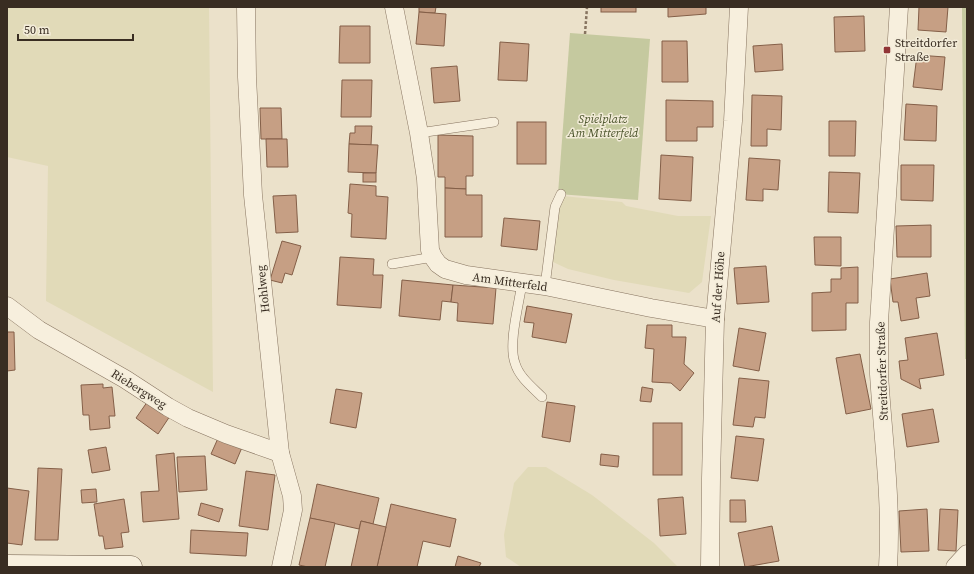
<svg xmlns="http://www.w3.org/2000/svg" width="974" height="574" font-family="'Source Serif 4',serif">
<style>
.farmland{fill:#e1dab8}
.green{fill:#c5c99f}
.building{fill:#c69f84;stroke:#845f48}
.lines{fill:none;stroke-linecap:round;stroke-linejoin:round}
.lane-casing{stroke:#877460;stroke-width:10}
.street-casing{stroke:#877460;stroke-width:19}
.secondary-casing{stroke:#695643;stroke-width:23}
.path{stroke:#877460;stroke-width:2.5;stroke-dasharray:3 2;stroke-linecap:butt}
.lane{stroke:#f7efdd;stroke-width:9}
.street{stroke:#f7efdd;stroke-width:18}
.secondary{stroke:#f7efdd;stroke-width:22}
.poi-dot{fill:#913536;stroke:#f3ecd9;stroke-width:1.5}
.labels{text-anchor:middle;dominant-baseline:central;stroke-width:3;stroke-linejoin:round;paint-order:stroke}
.poi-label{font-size:12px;fill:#392d22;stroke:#f3ecd9;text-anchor:start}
.park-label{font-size:12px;font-style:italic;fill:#4a532a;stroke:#f3ecd9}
.street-label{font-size:12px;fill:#392d22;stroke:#f3ecd9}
</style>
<rect width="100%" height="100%" fill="#ebe1ca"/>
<g class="farmland">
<polygon points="7,7 209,7 213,392 46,301 48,166 7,157"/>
<polygon points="563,196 622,202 626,206 678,216 711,216 702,282 689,293 614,280 568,269 553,262 556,224 560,204"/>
<polygon points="528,467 546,467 592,495 654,543 678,567 521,567 506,557 504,535 514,483"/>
</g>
<g class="green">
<polygon points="962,7 967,7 967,359 965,359"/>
<polygon points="570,33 650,39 638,200 558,194"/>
</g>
<g class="building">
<polygon points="419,7 436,7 435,13 419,12"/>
<rect x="601" y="7" width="35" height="5"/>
<polygon points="668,7 706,7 706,14 668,17"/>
<polygon points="919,7 948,7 946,32 918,30"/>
<polygon points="419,12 446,14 444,46 416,44"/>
<polygon points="864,16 865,51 835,52 834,17"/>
<polygon points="340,26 370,26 370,63 339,63"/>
<polygon points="662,41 687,41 688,82 662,82"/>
<polygon points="500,42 529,44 527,81 498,80"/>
<polygon points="782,44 783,70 755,72 753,46"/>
<polygon points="917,55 945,57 942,90 913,87"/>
<polygon points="457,66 460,101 434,103 431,68"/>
<polygon points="342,80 372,80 371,117 341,117"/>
<polygon points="752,95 782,96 781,130 767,129 767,146 751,146"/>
<polygon points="666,100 713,101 713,127 697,127 697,141 666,141"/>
<polygon points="906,104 937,106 936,141 904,140"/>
<polygon points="260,108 281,108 282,139 261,139"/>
<polygon points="829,121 856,121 855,156 829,156"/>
<rect x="517" y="122" width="29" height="42"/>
<polygon points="355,126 372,126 371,145 349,144 350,133 355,133"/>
<polygon points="438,135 473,136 473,176 466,176 466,189 445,188 445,177 438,177"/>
<polygon points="266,139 287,139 288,167 267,167"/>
<polygon points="349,144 378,145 376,173 348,172"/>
<polygon points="661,155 693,157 691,201 659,199"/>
<polygon points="749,158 780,160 778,190 763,189 763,201 746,200"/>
<polygon points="901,165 934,165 933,201 901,200"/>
<polygon points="829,172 860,173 858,213 828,212"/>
<rect x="363" y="173" width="13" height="9"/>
<polygon points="350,184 376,186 376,196 388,197 386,239 351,237 352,214 348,213"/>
<polygon points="445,188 466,189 466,195 482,195 482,237 445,237"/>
<polygon points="296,195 298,232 276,233 273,196"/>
<polygon points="504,218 540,221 537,250 501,246"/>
<polygon points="931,225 931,257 897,257 896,226"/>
<polygon points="814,237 841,237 841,266 815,265"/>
<polygon points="282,241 301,246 292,275 285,273 282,283 270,280"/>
<polygon points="340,257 374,259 373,275 383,275 381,308 337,305"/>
<polygon points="766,266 769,302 737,304 734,268"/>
<polygon points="858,267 858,303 846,303 846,330 812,331 812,293 831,292 831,279 841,279 841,268"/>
<polygon points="927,273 930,296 916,298 919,318 901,321 898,302 893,302 890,279"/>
<polygon points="402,280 453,285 451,302 442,301 440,320 399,316"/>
<polygon points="453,285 496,288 493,324 457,321 458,303 451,302"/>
<polygon points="527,306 572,314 566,343 532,337 534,323 524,322"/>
<polygon points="647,325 672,325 672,337 686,337 684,364 694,373 680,391 671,383 652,382 654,349 645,348"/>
<polygon points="739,328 766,333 759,371 733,366"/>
<polygon points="7,332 14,332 15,370 7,371"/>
<polygon points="937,333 944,375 919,379 921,389 901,379 899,361 908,360 905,338"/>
<polygon points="860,354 871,409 846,414 836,358"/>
<polygon points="739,378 769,381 765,418 755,417 753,427 733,425"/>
<polygon points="103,384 103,388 112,387 115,416 109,416 110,428 90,430 89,415 83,415 81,385"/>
<polygon points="642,387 653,389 651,402 640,401"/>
<polygon points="336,389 362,393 356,428 330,423"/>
<polygon points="150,398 172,413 158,434 136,418"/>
<polygon points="547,402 575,406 570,442 542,437"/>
<polygon points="933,409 939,442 907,447 902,414"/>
<rect x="653" y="423" width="29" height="52"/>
<polygon points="219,436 243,445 235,464 211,454"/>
<polygon points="736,436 764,439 758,481 731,478"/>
<polygon points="106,447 110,470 92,473 88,450"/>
<polygon points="174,453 179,519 143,522 141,492 159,491 156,455"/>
<polygon points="601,454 619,456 618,467 600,465"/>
<polygon points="205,456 207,490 179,492 177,457"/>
<polygon points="38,468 62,469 58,540 35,540"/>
<polygon points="246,471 275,475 268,530 239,526"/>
<polygon points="317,484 379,498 373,524 361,521 359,529 310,518"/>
<polygon points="7,488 29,491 22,545 7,543"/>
<polygon points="96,489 97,502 82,503 81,490"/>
<polygon points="683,497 686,534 660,536 658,499"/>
<polygon points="124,499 129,532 121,533 123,547 105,549 103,536 99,536 94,504"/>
<polygon points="730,500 745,500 746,522 730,522"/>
<polygon points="201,503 223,509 219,522 198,515"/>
<polygon points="391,504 456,519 450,547 423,541 417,567 377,567"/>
<polygon points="927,509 929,551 901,552 899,511"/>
<polygon points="940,509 958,510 956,551 938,550"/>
<polygon points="310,518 335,523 325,567 308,567 299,565"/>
<polygon points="361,521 386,527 377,567 351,567"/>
<polygon points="772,526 779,561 745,567 738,533"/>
<polygon points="191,530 248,533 246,556 190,553"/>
<polygon points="458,556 481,563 479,567 455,567"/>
</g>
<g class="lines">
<defs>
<g id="lane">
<polyline points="419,133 494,122"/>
<polyline points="392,264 433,257"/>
<path d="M522 283C519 304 508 344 515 363 519 377 532 387 542 397"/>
<polyline points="545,286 555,207 561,194"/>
</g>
<g id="street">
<polyline points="246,7 247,77 253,195 280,453 292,496 293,510 281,567"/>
<polyline points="394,7 419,133 426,179 430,250 433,257 438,264 445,269 466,275 545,286 651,308 715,319"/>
<polyline points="7,306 39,330 125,379 168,407 188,418 226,434 280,453"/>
<polyline points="710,567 711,478 715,319 733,121 739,7"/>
<path d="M888 567C892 502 883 439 879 374 879 357 879 339 879 322L899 7"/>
<polyline points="955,567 967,554"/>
</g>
<polyline id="secondary" points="7,566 131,567"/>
</defs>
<use href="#lane" class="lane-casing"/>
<use href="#street" class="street-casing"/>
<use href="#secondary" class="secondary-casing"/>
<polyline class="path" points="585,34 587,7"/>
<use href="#lane" class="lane"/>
<use href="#street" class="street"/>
<use href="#secondary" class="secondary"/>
</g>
<rect class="poi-dot" x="883" y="46" width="8" height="8" rx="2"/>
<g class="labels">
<g class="poi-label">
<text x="895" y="43">Streitdorfer<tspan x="895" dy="14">Straße</tspan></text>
</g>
<g class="park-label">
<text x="603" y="119">Spielplatz<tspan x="603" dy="14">Am Mitterfeld</tspan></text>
</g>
<g class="street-label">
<text transform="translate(510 282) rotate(8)">Am Mitterfeld</text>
<text transform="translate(718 287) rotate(-86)">Auf der Höhe</text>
<text transform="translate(263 289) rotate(-96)">Hohlweg</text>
<text transform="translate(882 371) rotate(-92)">Streitdorfer Straße</text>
<text transform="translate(139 389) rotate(32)">Riebergweg</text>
</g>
</g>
<rect width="974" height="574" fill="none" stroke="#392d22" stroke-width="16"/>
<path d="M18 34v6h115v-6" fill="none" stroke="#392d22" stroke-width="2"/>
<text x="24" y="34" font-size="12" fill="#392d22" stroke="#f3ecd9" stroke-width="3" paint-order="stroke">50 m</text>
</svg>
